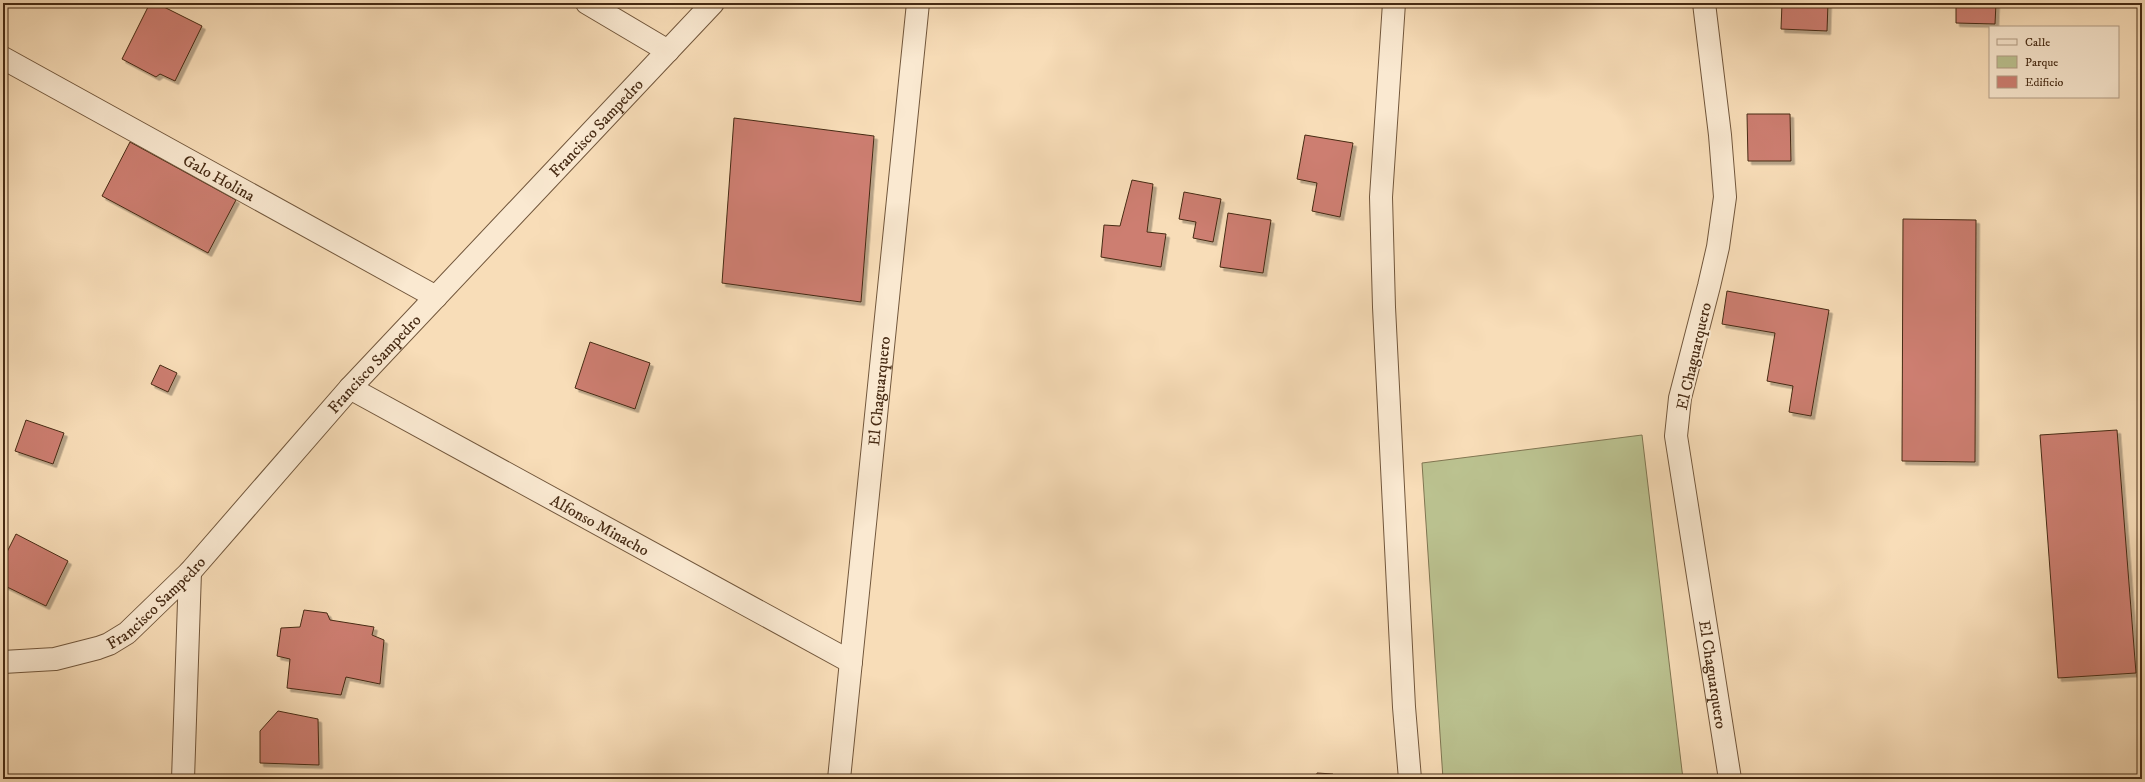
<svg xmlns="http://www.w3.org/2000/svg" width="2145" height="782" font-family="'IM FELL DW Pica',serif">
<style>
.green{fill:#bbc290;stroke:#807652}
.building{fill:#cd7e71;stroke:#462a13;filter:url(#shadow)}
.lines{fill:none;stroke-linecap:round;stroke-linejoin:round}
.minor-casing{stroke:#72573c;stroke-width:24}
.minor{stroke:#fae9d1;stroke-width:22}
.labels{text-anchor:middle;stroke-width:4;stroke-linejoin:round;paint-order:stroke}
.street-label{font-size:16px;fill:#462a13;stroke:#fae9d1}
</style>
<defs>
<filter id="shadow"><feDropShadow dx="3.5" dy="3.5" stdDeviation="0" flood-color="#0004"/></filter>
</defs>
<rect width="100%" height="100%" fill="#f8ddb8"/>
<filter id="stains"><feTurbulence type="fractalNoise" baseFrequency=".005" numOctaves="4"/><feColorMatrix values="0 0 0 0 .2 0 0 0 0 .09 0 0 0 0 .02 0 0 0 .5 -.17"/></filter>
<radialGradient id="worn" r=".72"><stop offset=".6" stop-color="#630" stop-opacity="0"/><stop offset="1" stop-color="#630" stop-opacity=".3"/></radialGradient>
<!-- green -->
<path class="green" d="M1642,435l41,344h-240l-21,-316z"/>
<!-- building -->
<path class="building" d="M150,3h6l46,23 -27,55 -15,-7 -4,3 -34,-18z
M1782,3h46l-1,28 -46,-2z
M1956,3h40l-1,21 -39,-1z
M1747,114h43l1,47h-43z
M734,118l140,18 -13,166 -139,-19z
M1305,135l48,8 -13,74 -28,-6 5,-28 -20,-4z
M130,142l106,58 -28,53 -106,-57z
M1132,180l21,4 -6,48 19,2 -5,33 -60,-10 3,-32 16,1z
M1184,192l37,7 -8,43 -20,-4 3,-16 -17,-3z
M1228,213l43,7 -8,53 -43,-6z
M1903,219l73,1 -1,242 -73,-1z
M1727,291l102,19 -18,106 -22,-4 4,-26 -26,-5 8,-48 -53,-9z
M590,342l60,21 -15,46 -60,-21z
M160,365l17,8 -9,19 -17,-8z
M26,420l38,13 -11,31 -38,-13z
M2117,430l19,243 -78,5 -18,-243z
M16,534l52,27 -22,45 -43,-21v-25z
M304,610l23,3 3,7 44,7 -2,8 12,5 -4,44 -34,-7 -5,18 -54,-7 3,-29 -13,-3 4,-28 19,-1z
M278,711l40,8 1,46 -59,-2v-32z
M1317,773l16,1v5h-17z"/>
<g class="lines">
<!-- minor casing -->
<g class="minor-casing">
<g id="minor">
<path d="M587,3l81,48"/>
<path d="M1394,3l-13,194 3,110 20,400 6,72"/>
<path id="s1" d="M1704,3l16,132 5,62 -7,50 -9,39 -29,112 -4,38 54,343"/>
<path id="s2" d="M3,58l433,239"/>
<path id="s3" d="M350,388l501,274"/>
<path id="s4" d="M3,662l52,-3 43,-11 11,-4 18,-11 63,-61 160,-184 363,-385"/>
<path d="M183,779l7,-207"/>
<path id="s5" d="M839,779l79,-776"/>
</g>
</g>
<!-- minor -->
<use href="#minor" class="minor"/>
</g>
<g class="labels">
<!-- street labels -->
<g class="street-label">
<text dy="6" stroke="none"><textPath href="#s4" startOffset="819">Francisco Sampedro</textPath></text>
<text dy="6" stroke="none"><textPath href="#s2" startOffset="247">Galo Holina</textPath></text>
<text transform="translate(1693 356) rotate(-77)" y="6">El Chaguarquero</text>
<text dy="6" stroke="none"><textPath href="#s4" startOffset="495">Francisco Sampedro</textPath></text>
<text dy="6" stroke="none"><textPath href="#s5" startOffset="390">El Chaguarquero</textPath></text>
<text dy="6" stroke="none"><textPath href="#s3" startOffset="285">Alfonso Minacho</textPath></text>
<text dy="6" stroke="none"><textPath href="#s4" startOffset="171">Francisco Sampedro</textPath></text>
<text dy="6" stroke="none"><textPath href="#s1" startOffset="681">El Chaguarquero</textPath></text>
</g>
</g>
<!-- margin -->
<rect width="2145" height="782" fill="none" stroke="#f8ddb8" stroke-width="16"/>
<rect x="4" y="4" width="2137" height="774" fill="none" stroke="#462a13" stroke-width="2"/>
<rect x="8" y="8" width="2129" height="766" fill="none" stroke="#462a13"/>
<!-- legend -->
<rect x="1989" y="26" width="130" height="72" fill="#fae9d1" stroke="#b29d85"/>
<rect x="1997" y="39" width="20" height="6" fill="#fae9d1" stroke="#b29d85"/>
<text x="2025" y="46" font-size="12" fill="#462a13">Calle</text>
<rect x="1997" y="56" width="20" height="12" fill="#bbc290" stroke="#b29d85"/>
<text x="2025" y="66" font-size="12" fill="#462a13">Parque</text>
<rect x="1997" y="76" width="20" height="12" fill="#cd7e71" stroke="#b29d85"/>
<text x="2025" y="86" font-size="12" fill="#462a13">Edificio</text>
<rect width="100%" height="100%" filter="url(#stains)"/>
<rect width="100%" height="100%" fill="url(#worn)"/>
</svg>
